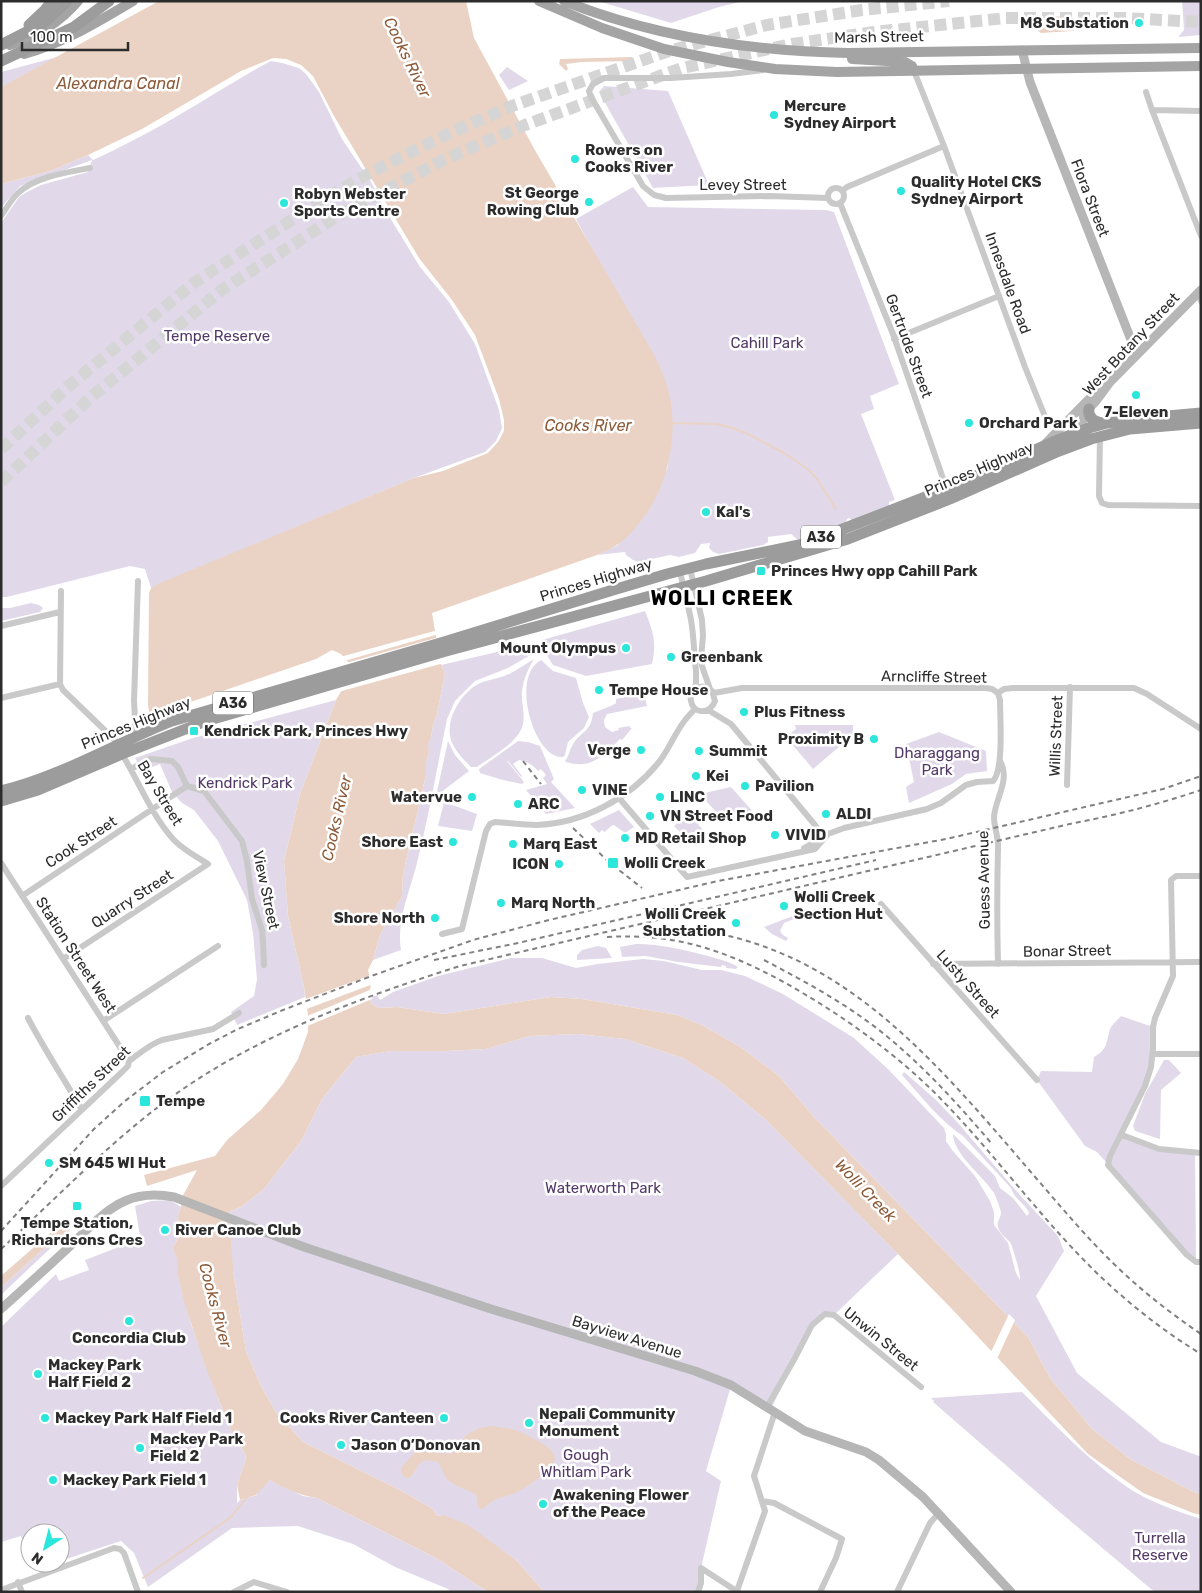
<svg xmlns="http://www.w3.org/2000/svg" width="1202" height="1593" font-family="Rubik,sans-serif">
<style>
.green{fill:#e1d9ea}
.water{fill:#ead3c4}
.pier{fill:#fff}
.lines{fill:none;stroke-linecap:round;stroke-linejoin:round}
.stream{stroke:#ead3c4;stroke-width:2}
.motorway-tunnel{stroke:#d5d5d5;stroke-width:12;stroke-dasharray:12 6;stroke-linecap:butt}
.minor{stroke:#c9c9c9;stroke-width:6}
.secondary{stroke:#b6b6b6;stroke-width:9}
.primary{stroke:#a4a4a4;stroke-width:10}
.trunk{stroke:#9c9c9c;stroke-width:11}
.rail{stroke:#818181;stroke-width:2;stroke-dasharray:5 4;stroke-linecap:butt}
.poi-dot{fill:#2be6da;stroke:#fff;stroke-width:2}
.labels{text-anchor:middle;stroke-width:5;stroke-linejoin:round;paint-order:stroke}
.shield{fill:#fff;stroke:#6b6b6b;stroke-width:1}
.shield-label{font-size:14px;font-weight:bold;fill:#2c2c2c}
.poi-label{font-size:15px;font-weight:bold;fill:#2c2c2c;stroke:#fff;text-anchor:start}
.street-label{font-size:15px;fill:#2c2c2c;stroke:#fff}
.park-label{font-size:15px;fill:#523967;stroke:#fff}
.water-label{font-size:16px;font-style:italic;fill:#8d5b3a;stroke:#fff}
.district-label{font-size:20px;font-weight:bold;letter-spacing:1px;fill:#000;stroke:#fff}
</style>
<rect width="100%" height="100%" fill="#fff"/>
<!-- green -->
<path class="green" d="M598,1h146l-25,6 -48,16z
M1182,1h19v34l-23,2 6,-7z
M61,56l-53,28 -7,3v-15z
M271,61l11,2 17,5 7,6 13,18 23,47 29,43 15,29 34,56 29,35 26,42 24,66 3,18 -6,13 -11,11 -71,26 -263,110 -6,-19 -15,-3 -123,31h-6v-374l18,-26 8,-5 14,-7 47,-13 4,-12 -72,26 -15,17 -4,6v-25l49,-13 38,-16 5,5c42,-19 82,-42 121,-66 19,-11 37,-23 57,-33z
M507,67l21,14 -19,9 -10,-15z
M604,86l64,5 41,94 -56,3 -54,-96z
M633,187l15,20 178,3 8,2 65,172 -29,12 4,13 -13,5 34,86 -6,2v4l-36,15 -4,-3 -2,1 -2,5 -47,16 -7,-6 -23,3v5l-5,3 -44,9 -6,-2 -4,-4 1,-5 -9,1 -6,9 -16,4 -9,-2 -32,7 -5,-2 -7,-5 -1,-3 -28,3 21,-10 49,-76c5,-25 6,-49 2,-75l-93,-175z
M31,603l8,2 4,3 -3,4 -39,9v-13h9z
M645,611c8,20 12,31 7,53l-66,12 -33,-11 -7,-11 -4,-14z
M531,644l3,9 -26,15 -33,13 -20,20 -8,18c-10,48 -18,97 -30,144 -7,28 -21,58 -16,87l-28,10 7,-25 22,-39 1,-22 23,-99v-12l3,-11 -2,-8 4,-7 2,-12 4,-11 8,-41 -4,-8z
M534,659c-6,10 -11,21 -12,33 -1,16 7,29 -5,44 -8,11 -29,23 -40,31h-6c-8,-8 -19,-19 -21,-31 -3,-20 12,-43 28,-52 8,-4 18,-5 26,-8 11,-4 20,-11 30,-17z
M541,660l12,11 23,7 7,25 6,14 -5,11 -16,14 -3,13 -2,2c-28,3 -54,-80 -22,-97z
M644,693l3,13 -40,8 -3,6 1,7 7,5 7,-2 -1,-2 12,-2v2h2l-10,12 -2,-1c-16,16 -28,31 -54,23l-1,-1c4,-5 4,-10 7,-15 8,-15 19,-13 21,-33l20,-8 3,-2v-4z
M336,700l-36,94 -16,67 4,55 16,71 1,10 -68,28 -6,-13 23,-16 3,-17 -4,-46 -6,-33 -29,-59 -24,-31 -12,-7 -10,-11 -12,-28 -18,7 -7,-13 58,-20z
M795,725h58v10l-40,34 -27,-32 10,-8z
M939,732l47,19 1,20 -21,3 -14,10 -43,19 -3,-16 8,-5 -8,-38z
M448,741l7,14 14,16 -33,25z
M518,741l10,1 12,4 14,33 -3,3 24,26 -29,6 -20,-24 21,-6 -4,-6 3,-3 -5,-6 -3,2c-6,-7 -11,-9 -19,-11l-6,4 9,12 -1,1 -13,-16h-1l17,21 -2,2 -23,-5 -19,-6 -1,-4z
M731,787l24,27 -31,7 -24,-27z
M444,802l33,12 -5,17 -34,-5z
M619,810l15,17 -9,6 -11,-8 -3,1 -6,6 -3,-2 -3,3 -9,-9z
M687,815l1,1 2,-1 13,15 -20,5 -9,-9z
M822,908l2,5 -30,6 -10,4 -4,8 3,4 5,3 -2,3 -14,-7 -8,-7 29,-11z
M636,944c25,0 48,6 72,12 10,3 21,5 30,11l-2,2 -10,-1v-2l-4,-1 -1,2 -43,-5 -32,-6 -24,1 -2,-10z
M598,946l8,2 6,10 -35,2v-5l5,-5z
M511,958h31l34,10 21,-4 46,-5 21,2 38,9h19l24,6 38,18 71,44 35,32 55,58 2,6v7l6,9 23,26 15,25 4,11v13l14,18 8,30 4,7c1,-5 -7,-33 -10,-38 -4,-4 -11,-9 -12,-15 -2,-5 3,-9 3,-15 -2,-6 -4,-13 -7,-19 -10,-16 -41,-39 -41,-59l42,42 5,12 13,10 14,18 2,-3c-4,-10 -15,-14 -18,-25l-48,-52c-24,-16 -42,-40 -61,-61l2,-3 31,27 23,24 60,70 40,43 6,15 -28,45 41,77 84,69 38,14 2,-1v39l-7,-2 -64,-33 -38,-30 -42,-51 -22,-41 -214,-220 -35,-41 -37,-28 -40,-23 -25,-10 -95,-16 -31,-2 -107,17 -47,-7 -18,1 -7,-4 -3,-6 8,-3 3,5 13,-8 45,-16z
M1121,1016l32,11 -2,40 -29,68 37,14 36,4 1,109 -99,-110 -12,-6 -48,-66 4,-9 51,1 2,-15c14,-8 12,-14 16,-28 2,-5 8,-9 11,-13z
M578,1034l47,5 58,19 36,23 47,39 132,134 -64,61 -9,-1 -13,11 -41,84 -40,-23 -25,85 15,10 -20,87 -3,24h-154l-28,-32 -19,-13 -56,-31 -5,-1 -3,-6 -35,-20 -95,-47 -28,-31 -15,-27 -14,-33 -12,-74 -5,-45 1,-21 11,-4 23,-18 37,-48 21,-42 34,-42 35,-6h54l41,-2 44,-13z
M1164,1060h5l12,13 -20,17 -1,49 -25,-8 -2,-5 12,-32z
M170,1200l11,7 -3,8 1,21 -5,10 5,21 -1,9 13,48 30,82 9,22 15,26 1,5 -9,26v18l3,-3 17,-5 1,-6 12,-9 33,16 14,2 119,60 52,34h-38l-2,-3 -53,-22 -42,-23 -55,-18 -66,2 -84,59 -14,-34 -13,-12 -61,20v-28h-30v28l-9,-25 -20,6v-215l55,-53 3,7 30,-11 -4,-10 39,-15 16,-9 -5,-30 16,-5z
M70,1230l-1,2 -12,10 -56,53v-8l56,-50z
M1022,1392c34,34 68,70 108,97 22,14 47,22 71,30v73h-45l-5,-3 -96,-81 -122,-106 1,-1 -3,-3z"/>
<!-- water -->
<path class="water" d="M159,1h307l8,37 62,114 116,199c7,13 13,27 17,42 10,40 -1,92 -25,124 -8,10 -16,21 -27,28 -6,4 -13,7 -20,10l-165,58 5,30 6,13 -2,9 4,8 -8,41 -4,11 -2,12 -3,7 1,8 -3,11v12l-23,99 -1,22 -22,39 -7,25 -5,10 3,13 -2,15 3,6 7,4 18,-1 47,7 107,-17 31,2 95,16 25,10 40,23 37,28 35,41 214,220 22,41 42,51 38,30 64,33 7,2v21l-8,-2 -50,-20 -55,-39 -138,-147 -184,-187 -47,-39 -36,-23 -58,-19 -47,-5 -48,2 -44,13 -41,2h-54l-35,6 -34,42 -21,42 -37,48 -23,18 -11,4 -1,7 5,59 12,74 14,33 15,27 28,31 95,47 35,20 3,6 5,1 2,-1 25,10 48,35 28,32h-56l-52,-34 -119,-60c-18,-3 -32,-9 -47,-18l-14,15 -16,5 -3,-15 9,-26 -1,-5 -15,-26 -24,-60 -21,-63 -7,-29 -1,-17 -3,-7v-6l5,-10 -1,-21 3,-8v-8l16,-29 -50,16 -3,-11 71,-19 12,-16 34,-30 22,-26 15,-25 10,-27v-17l-4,-28 -16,-71 -4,-55 16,-67 36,-94 14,-24 -1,-13 -8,-9 -9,-4 -16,9 -163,56 -4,-3 -1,-8 1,-111 2,-5 9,-5 254,-105 29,-7 45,-18 10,-11 6,-11v-11l-5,-21 -24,-64 -23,-35 -33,-42 -85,-142 -21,-40 -12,-11 -15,-6 -13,-1 -32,13 -99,58 -54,26 -38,16 -49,13v-97z
M1071,16l4,3v9l-2,3 -32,2 -3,-2 -1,-11 2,-3z
M632,57v4l-50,1 -16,2 2,5 -2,2 -7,-7 1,-5z
M64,1221l6,9 -13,7 -56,50v-11z
M492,1426c6,1 13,2 19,3 10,2 44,18 44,29 0,10 -27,29 -36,33 -8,4 -17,6 -25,9 -5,2 -7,7 -12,9l-4,-2 -2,-13c-8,-4 -25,-9 -30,-16 -3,-5 -4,-11 -8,-16l-12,-2 -7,4 -8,13 -5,1 -5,-5v-5l14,-16h9l9,-2 8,3 9,1 16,-19 14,-7z"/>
<!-- pier -->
<path class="pier" d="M438,630l1,4 -95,27 -4,-4z
M439,637l6,18 -1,8 -106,29 10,-16 -2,-13z
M371,975l2,9 -69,26 -1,-10z
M372,989v10l-67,28v-10z
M1009,1314l6,6 -19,41 -6,-7z"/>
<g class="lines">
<!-- stream -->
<path class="stream" d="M670,423l46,1 13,3 17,6 38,20 25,17 8,9 19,30
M143,1578l88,-61 16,-20"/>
<!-- motorway-tunnel -->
<path class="motorway-tunnel" d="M1,449l70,-65 124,-102 134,-86 37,-21 75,-38 71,-31 157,-55 98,-26 95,-15 87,-9
M1,482l90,-85 132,-108 121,-77 101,-53 80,-34 157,-57 110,-24 82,-12 132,-14h119l76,4"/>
<!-- minor -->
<path class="minor" d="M763,70l-32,4 -60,4h-67l-11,6 -4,7 2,6 52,89 11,9 12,3 103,-2 59,2
M914,71l30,75 81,221 21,52
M1146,92l6,18 49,126
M1152,110l49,1
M828 196a8 8 0 1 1 16 0a8 8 0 1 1-16 0Z
M842,191l5,-4 97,-41
M840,203l53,131 54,156
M1,216c5,-7 10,-16 16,-22 17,-17 51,-22 73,-26
M1197,294l4,7
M894,339l105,-43
M1100,436l-1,60 3,7 6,2 93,1
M690,568l12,52 1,16 -2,22 1,8 8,23
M680,571c3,16 8,33 11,49 3,17 3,34 5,51 0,4 0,8 0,12 -1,6 -7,11 -5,18 3,15 20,12 24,0l-3,-10c-6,-6 -12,-6 -19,0
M61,591l-1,93 3,6 56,54
M1,626l59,-14
M714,693l28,-5h244l6,1 6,4
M998,693l6,-4 9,-1h121l13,6 54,35
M1,698l59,-14
M708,710l23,14 84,101 4,6
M136,737l-2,-36 4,-120
M131,769l19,-10 22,2 6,6 9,19 17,5 38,50 5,20 5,38 10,31 1,12 1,23
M993,781c11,-11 7,-64 7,-81l-2,-7
M1067,785l3,-98
M619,798l68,79 128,-28 13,-15
M819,831l9,3 16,-6 83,-19 14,-6 25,-18 11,-3 16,-1
M804,848l9,-5 6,-12
M1,863l128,198
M1201,876h-25l-5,4 2,96 -18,42 -2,9v22l-2,18 -6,19 -35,70 -2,9 79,90 9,7h5
M22,896l165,-110
M881,904l156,176
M442,934l20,-5 24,-98 4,-7 5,-2c15,1 28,3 42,3 47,-2 93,-27 122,-63 8,-10 13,-22 20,-33 4,-7 10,-14 16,-20
M63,959l145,-95c-11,-7 -26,-15 -35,-25 -22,-25 -34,-57 -51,-85
M933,964l268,-2
M998,964c-1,-39 -1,-77 0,-116 1,-10 -4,-20 -4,-31 1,-18 17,-38 6,-56
M28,1018c16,31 36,61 54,92
M103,1021l115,-75
M1153,1054h48
M1122,1135l37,14 42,4
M1,1186l121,-114 6,-6 1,-5c10,-7 21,-17 33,-21l51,-11 26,-16
M767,1407l28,-49 17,-33 13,-11 9,1 87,72
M762,1501l12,2 68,36 -6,19 -16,34
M701,1568l37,24
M18,1582l4,10
M1,1590l113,-42 6,1 4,4 14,39
M737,1591l28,-80 -11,-35 21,-64
M234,1592l20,-10 33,10
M698,1592l3,-9v-15
M897,1592l33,-69 8,-9"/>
<!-- secondary -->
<path class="secondary" d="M1022,50l8,32 107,273
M1081,436l3,-22 12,-13 14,-19 91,-92
M1046,443l45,-46 12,-9
M1,1309c23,-21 46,-41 68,-62 17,-16 35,-37 56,-46 16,-7 33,-7 49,-4l130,50 187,62 204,62 36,14 74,46 61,21 13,8 44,37 88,95"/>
<!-- primary -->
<path class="primary" d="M539,1l63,27 62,21 64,13 47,7 62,3 364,-6
M564,1c90,36 187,50 284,52l353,-5
M10,45c26,-8 50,-23 68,-44
M24,54c39,-11 74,-32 109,-53
M852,59l53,3 7,4 2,5"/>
<!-- trunk -->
<path class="trunk" d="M29,25l16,-15 7,-9
M1,45l43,-22 23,-22
M1,61l73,-34 35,-26
M1089,409c-2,10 8,14 17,14
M1,791c59,-14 115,-48 171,-70l272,-79 169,-52 54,-16 39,-10 98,-20 142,-55 107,-47 36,-14 18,-5 27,-4 67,-6
M1,801l37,-11 84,-36 84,-33 240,-70 260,-70 142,-42 102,-40 109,-48 32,-12 39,-10 71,-6"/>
<!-- rail -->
<path class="rail" d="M523,761l18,23
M573,828l37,35 32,25
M648,927c179,-1 281,127 388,251 26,30 51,60 79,87 27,26 55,48 86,69
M607,937c66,-4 115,12 173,43 56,31 109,68 155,113 59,59 107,128 167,185 31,29 63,54 99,76
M434,960l84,-17 358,-83
M764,960c40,21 79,42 115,70 42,33 78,73 113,114
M1,1231l93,-102 31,-28 38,-29 46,-28 29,-15 45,-19 91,-35 99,-35 76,-20 169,-39 228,-42 217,-50 38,-13
M1,1249c59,-54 116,-115 182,-160 83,-57 182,-93 277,-123l614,-143c43,-8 85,-19 127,-33"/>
</g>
<!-- markers -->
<g class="poi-dot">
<circle cx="1139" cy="23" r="5"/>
<circle cx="774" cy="115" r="5"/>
<circle cx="575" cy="159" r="5"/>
<circle cx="901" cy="191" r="5"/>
<circle cx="589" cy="202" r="5"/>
<circle cx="284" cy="203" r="5"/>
<circle cx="1136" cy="395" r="5"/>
<circle cx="969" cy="423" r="5"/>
<circle cx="706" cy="512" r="5"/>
<rect x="756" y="566" width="10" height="10" rx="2.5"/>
<circle cx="626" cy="648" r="5"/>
<circle cx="671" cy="657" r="5"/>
<circle cx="599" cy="690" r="5"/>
<circle cx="744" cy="712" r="5"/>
<rect x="189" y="726" width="10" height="10" rx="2.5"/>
<circle cx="874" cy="739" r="5"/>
<circle cx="641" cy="750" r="5"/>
<circle cx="699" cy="751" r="5"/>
<circle cx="696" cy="776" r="5"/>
<circle cx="745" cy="786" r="5"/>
<circle cx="582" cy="790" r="5"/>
<circle cx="472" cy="797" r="5"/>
<circle cx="660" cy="797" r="5"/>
<circle cx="518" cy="804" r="5"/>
<circle cx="826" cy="814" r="5"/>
<circle cx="650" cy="816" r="5"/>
<circle cx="775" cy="835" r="5"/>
<circle cx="625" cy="838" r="5"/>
<circle cx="453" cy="842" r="5"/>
<circle cx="513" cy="844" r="5"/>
<rect x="607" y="857" width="12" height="12" rx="2.5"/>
<circle cx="559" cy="864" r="5"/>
<circle cx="501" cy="903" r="5"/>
<circle cx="784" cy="906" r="5"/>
<circle cx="435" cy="918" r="5"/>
<circle cx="736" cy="923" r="5"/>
<rect x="139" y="1095" width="12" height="12" rx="2.5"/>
<circle cx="49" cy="1163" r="5"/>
<rect x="72" y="1201" width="10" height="10" rx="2.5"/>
<circle cx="165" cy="1230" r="5"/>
<circle cx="129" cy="1321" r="5"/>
<circle cx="38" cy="1374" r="5"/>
<circle cx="45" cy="1418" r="5"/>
<circle cx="444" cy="1418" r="5"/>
<circle cx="529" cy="1423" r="5"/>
<circle cx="341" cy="1445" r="5"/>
<circle cx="140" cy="1448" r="5"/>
<circle cx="53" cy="1480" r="5"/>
<circle cx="543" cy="1504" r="5"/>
</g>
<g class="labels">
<!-- shield labels -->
<g class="shield">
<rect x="801" y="525.5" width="40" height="23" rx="4"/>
<rect x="213" y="691.5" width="40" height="23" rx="4"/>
</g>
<g class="shield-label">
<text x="821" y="542">A36</text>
<text x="233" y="708">A36</text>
</g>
<!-- poi labels -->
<g class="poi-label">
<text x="1129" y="28" text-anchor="end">M8 Substation</text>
<text x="784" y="111">Mercure<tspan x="784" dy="17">Sydney Airport</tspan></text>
<text x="585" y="155">Rowers on<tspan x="585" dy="17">Cooks River</tspan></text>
<text x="911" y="187">Quality Hotel CKS<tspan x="911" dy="17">Sydney Airport</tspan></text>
<text x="579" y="198" text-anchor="end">St George<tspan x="579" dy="17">Rowing Club</tspan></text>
<text x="294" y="199">Robyn Webster<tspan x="294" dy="17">Sports Centre</tspan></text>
<text x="1136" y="417" text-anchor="middle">7-Eleven</text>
<text x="979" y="428">Orchard Park</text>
<text x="716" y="517">Kal's</text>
<text x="771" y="576">Princes Hwy opp Cahill Park</text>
<text x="616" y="653" text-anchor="end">Mount Olympus</text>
<text x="681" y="662">Greenbank</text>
<text x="609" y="695">Tempe House</text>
<text x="754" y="717">Plus Fitness</text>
<text x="204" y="736">Kendrick Park, Princes Hwy</text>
<text x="864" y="744" text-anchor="end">Proximity B</text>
<text x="631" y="755" text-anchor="end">Verge</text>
<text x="709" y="756">Summit</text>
<text x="706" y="781">Kei</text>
<text x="755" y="791">Pavilion</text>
<text x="592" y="795">VINE</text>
<text x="462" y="802" text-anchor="end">Watervue</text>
<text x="670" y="802">LINC</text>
<text x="528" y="809">ARC</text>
<text x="836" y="819">ALDI</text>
<text x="660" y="821">VN Street Food</text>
<text x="785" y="840">VIVID</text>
<text x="635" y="843">MD Retail Shop</text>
<text x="443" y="847" text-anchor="end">Shore East</text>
<text x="523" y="849">Marq East</text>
<text x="624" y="868">Wolli Creek</text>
<text x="549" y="869" text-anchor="end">ICON</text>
<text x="794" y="902">Wolli Creek<tspan x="794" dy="17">Section Hut</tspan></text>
<text x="511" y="908">Marq North</text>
<text x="726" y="919" text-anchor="end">Wolli Creek<tspan x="726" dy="17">Substation</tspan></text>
<text x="425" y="923" text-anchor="end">Shore North</text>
<text x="156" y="1106">Tempe</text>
<text x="59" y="1168">SM 645 WI Hut</text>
<text x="77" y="1228" text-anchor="middle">Tempe Station,<tspan x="77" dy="17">Richardsons Cres</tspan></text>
<text x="175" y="1235">River Canoe Club</text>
<text x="129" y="1343" text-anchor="middle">Concordia Club</text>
<text x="48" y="1370">Mackey Park<tspan x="48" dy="17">Half Field 2</tspan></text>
<text x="539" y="1419">Nepali Community<tspan x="539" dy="17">Monument</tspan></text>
<text x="55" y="1423">Mackey Park Half Field 1</text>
<text x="434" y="1423" text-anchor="end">Cooks River Canteen</text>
<text x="150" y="1444">Mackey Park<tspan x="150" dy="17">Field 2</tspan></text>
<text x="351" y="1450">Jason O’Donovan</text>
<text x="63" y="1485">Mackey Park Field 1</text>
<text x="553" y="1500">Awakening Flower<tspan x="553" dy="17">of the Peace</tspan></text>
</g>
<!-- street labels -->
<g class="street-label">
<text transform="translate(879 37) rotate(-1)" y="5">Marsh Street</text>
<text x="743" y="190">Levey Street</text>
<text transform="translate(1090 198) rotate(69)" y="5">Flora Street</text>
<text transform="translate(1008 283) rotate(70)" y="5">Innesdale Road</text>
<text transform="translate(1131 344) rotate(-47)" y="5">West Botany Street</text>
<text transform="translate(909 346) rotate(70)" y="5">Gertrude Street</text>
<text transform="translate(979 469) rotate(-23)" y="5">Princes Highway</text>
<text transform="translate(596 580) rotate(-17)" y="5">Princes Highway</text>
<text transform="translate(934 677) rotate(1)" y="5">Arncliffe Street</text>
<text transform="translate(136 723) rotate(-22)" y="5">Princes Highway</text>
<text transform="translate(1056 736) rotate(-88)" y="5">Willis Street</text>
<text transform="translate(160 793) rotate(59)" y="5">Bay Street</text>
<text transform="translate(81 842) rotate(-33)" y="5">Cook Street</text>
<text transform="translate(984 880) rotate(-91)" y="5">Guess Avenue</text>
<text transform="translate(266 890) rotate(78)" y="5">View Street</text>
<text transform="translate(132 899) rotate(-33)" y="5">Quarry Street</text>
<text transform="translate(1067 951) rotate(-1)" y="5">Bonar Street</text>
<text transform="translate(76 955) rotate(57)" y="5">Station Street West</text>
<text transform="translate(968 984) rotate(48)" y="5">Lusty Street</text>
<text transform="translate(91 1084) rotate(-44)" y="5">Griffiths Street</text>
<text transform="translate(627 1337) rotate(17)" y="5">Bayview Avenue</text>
<text transform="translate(881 1339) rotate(39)" y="5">Unwin Street</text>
</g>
<!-- park labels -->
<g class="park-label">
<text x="217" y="341">Tempe Reserve</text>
<text x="767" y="348">Cahill Park</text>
<text x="937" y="758">Dharaggang<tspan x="937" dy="17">Park</tspan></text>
<text x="245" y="788">Kendrick Park</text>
<text x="603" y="1193">Waterworth Park</text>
<text x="586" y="1460">Gough<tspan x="586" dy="17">Whitlam Park</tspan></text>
<text x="1160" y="1543">Turrella<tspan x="1160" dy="17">Reserve</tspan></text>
</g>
<!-- water labels -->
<g class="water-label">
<text transform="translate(408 57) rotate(64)" y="6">Cooks River</text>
<text x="118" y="89">Alexandra Canal</text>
<text x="588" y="431">Cooks River</text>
<text transform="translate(336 818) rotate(-77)" y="6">Cooks River</text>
<text transform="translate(866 1190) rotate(46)" y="6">Wolli Creek</text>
<text transform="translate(216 1305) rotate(75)" y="6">Cooks River</text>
</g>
<!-- district labels -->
<g class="district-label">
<text x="722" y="605">WOLLI CREEK</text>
</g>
</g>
<!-- border -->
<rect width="1202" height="1593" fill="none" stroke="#2c2c2c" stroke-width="5"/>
<!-- north arrow -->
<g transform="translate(45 1548) rotate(216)"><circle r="24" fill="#ffffff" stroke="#ababab"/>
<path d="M0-4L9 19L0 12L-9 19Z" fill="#2be6da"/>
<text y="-8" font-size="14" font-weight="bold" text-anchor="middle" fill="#2c2c2c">N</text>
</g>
<!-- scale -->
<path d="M22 42v8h106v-8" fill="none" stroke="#2c2c2c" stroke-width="2.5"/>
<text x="30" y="42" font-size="15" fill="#2c2c2c" stroke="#ffffff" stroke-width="4" paint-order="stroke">100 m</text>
</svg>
